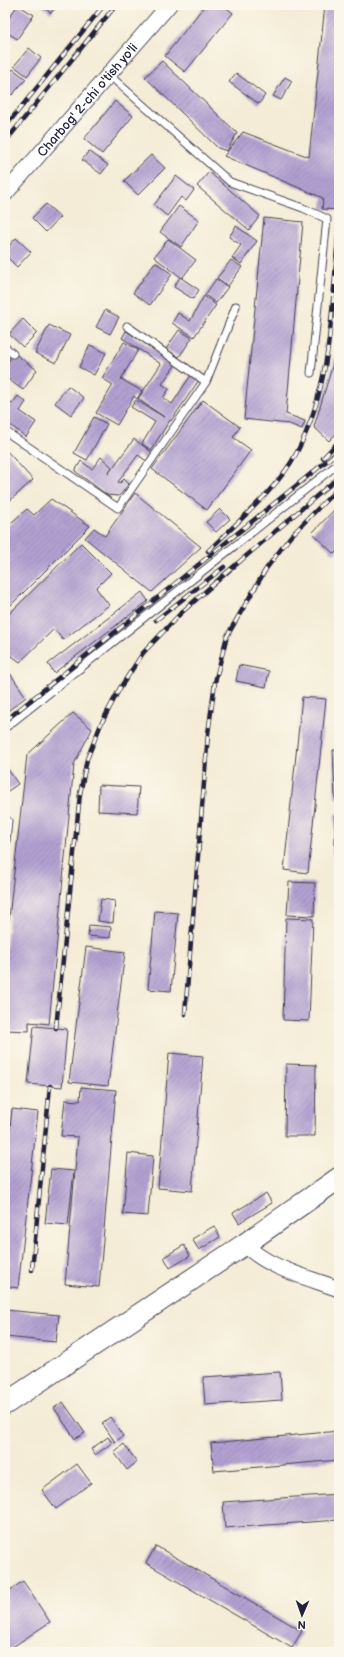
<svg xmlns="http://www.w3.org/2000/svg" width="344" height="1657" font-family="'Balsamiq Sans',sans-serif">
<style>
.building{fill:url(#building-hatch)}
.lines{fill:none;stroke-linecap:round;stroke-linejoin:round}
.lane-casing{stroke:#424052;stroke-width:9}
.street-casing{stroke:#424052;stroke-width:17}
.secondary-casing{stroke:#424052;stroke-width:23}
.lane{stroke:#fff;stroke-width:7}
.street{stroke:#fff;stroke-width:15}
.secondary{stroke:#fff;stroke-width:21}
.rail-casing{stroke:#22223b;stroke-width:4.5}
.rail{stroke:#fbf7ec;stroke-width:3;stroke-dasharray:9;stroke-linecap:butt}
.labels{text-anchor:middle;stroke-width:3;stroke-linejoin:round;paint-order:stroke}
.street-label{font-size:13px;fill:#22223b;stroke:#fbf7ec}
</style>
<defs>
<pattern id="building-hatch" width="6" height="6" patternUnits="userSpaceOnUse"><rect width="6" height="6" fill="#b3a0d2"/><path d="M-1 1l2-2M0 6l6-6M5 7l2-2" fill="none" stroke="#9182ac"/></pattern>
</defs>
<rect width="100%" height="100%" fill="#fbf7ec"/>
<filter id="ink" filterUnits="userSpaceOnUse"><feTurbulence type="fractalNoise" baseFrequency=".025" numOctaves="2"/><feDisplacementMap in="SourceGraphic" scale="8" xChannelSelector="R" yChannelSelector="G"/><feConvolveMatrix kernelMatrix="1 2 1 2 8 2 1 2 1" color-interpolation-filters="sRGB"/></filter>
<filter id="wash" filterUnits="userSpaceOnUse"><feTurbulence type="fractalNoise" baseFrequency=".012" numOctaves="4" result="noise"/><feDisplacementMap in="SourceGraphic" scale="16" xChannelSelector="R" yChannelSelector="G"/><feGaussianBlur stdDeviation="0.9" result="paint"/><feColorMatrix in="noise" values="0 0 0 0 0 0 0 0 0 0 0 0 0 0 0 0 0 1.4 0 .05"/><feComposite in="paint" operator="in"/></filter>
<g filter="url(#wash)">
<rect width="100%" height="100%" fill="#f4ecd6"/>
<g id="blocks">
<!-- building -->
<path class="building" d="M18,5l16,10 -17,24 -12,-8v-8z
M41,5h16l-6,8z
M205,5h18l10,8 -48,59 -20,-16z
M325,5h14v205l-17,-1 1,-11 -99,-42 19,-24 66,25z
M29,48l12,10 -14,18 -13,-10z
M162,61l75,72 -10,18 -9,-3 -73,-71z
M13,69l13,10 -14,16 -7,-6v-10z
M236,73l29,22 -6,9 -30,-22z
M285,77l7,4 -11,19 -8,-4z
M115,101l18,15 -31,38 -18,-15z
M89,151l19,14 -7,9 -19,-14z
M151,155l14,13 -27,27 -14,-14z
M209,172l51,44 -11,14 -52,-44z
M176,176l18,14 -8,11 -5,-4 -14,19 -13,-11z
M46,204l14,13 -14,15 -14,-14z
M179,206l20,14 -18,27 -21,-15z
M264,218l39,4 -17,192 19,7 -3,8 -13,-5 -45,-5z
M236,226l21,15 -16,23 -9,-6 9,-13 -12,-8z
M16,238l15,14 -14,15 -12,-12v-5z
M168,239l28,21 -14,18 -28,-21z
M231,260l11,7 -14,19 -11,-8z
M155,262l17,12 -22,31 -17,-12z
M180,277l19,13 -6,9 -19,-12z
M216,279l12,8 -12,16 -11,-8z
M338,283h1v35h-5z
M204,296l12,9 -22,32 -22,-14 6,-10 12,8z
M105,310l14,7 -9,17 -14,-7z
M23,319l14,14 -14,14 -14,-13z
M49,325l21,10 -14,28 -21,-10z
M179,330l13,8 -13,19 -13,-8z
M126,331l50,33 -14,20 7,5 -6,9 9,6 19,-29 8,5 -28,41 -1,-1 -19,30 -9,-6 13,-22 -24,-15 5,-7 28,17 -26,-18 23,-35 -39,-26z
M124,342l14,8 -17,29 21,12 -5,8 -3,-3 -17,29 -21,-12 17,-28 -11,-7z
M90,345l16,8 -12,22 -15,-8z
M338,347l1,84 -10,10 -15,-14z
M14,353l23,17 -14,20 -18,-13v-11z
M68,386l16,12 -13,17 -16,-12z
M18,396l8,6 -6,9 16,11 -10,15 -21,-16v-22l7,5z
M203,400l37,27 -7,10 18,13 -44,60 -55,-41z
M94,417l13,7 -20,36 -13,-7z
M134,439l20,15 -6,8 -10,-7 -20,27 2,1 4,-4 5,5 -10,12 -12,-1 -32,-24 6,-10 11,8 9,-12 11,10 -4,7z
M5,449l28,31 -28,25z
M135,493l66,54 -49,45 -67,-54 9,-10 11,8z
M51,499l39,27 -85,85v-83l22,-19 7,6z
M339,505v44l-5,5 -22,-21z
M220,509l10,10 -14,13 -10,-10z
M81,543l30,30 -15,15 13,17 -46,35 -9,-11 -34,33 -8,-6 -7,6v-44z
M142,592l6,9 -94,72 -6,-9z
M239,665l30,6 -3,16 -30,-6z
M5,666l21,31 -21,16z
M302,697l24,2 -18,174 -24,-3z
M73,713l19,16 -18,35 -25,260 -20,-2v9l-24,-1v-76l22,-199z
M333,750h6v48h-4z
M5,765l13,19 -13,9z
M99,785l40,2 -2,26 -39,-2z
M335,814h4v55h-4z
M289,882l26,1 -1,33 -27,-1z
M101,899l14,2 -2,22 -15,-2z
M155,911l23,2 -7,78 -23,-2z
M286,918l27,1 -4,102 -26,-1z
M89,925l22,2 -1,11 -22,-2z
M86,947l39,5 -17,134 -39,-4z
M34,1026l33,3 -5,58 -34,-3z
M169,1053l34,3 -11,135 -34,-3z
M286,1064l30,1 -1,71h-30z
M81,1087l35,3 -17,197 -34,-3 13,-147 -17,-1 4,-36 15,1z
M12,1109l26,3 -20,176 -13,-2v-130l2,1z
M128,1153l25,3 -5,60 -25,-2z
M51,1169l23,2 -6,54 -23,-2z
M266,1193l6,10 -33,20 -6,-10z
M214,1226l6,11 -21,13 -7,-11z
M184,1245l6,11 -20,12 -6,-11z
M5,1310l54,5 -3,27 -51,-5z
M280,1372l2,28 -77,5 -2,-28z
M63,1402l22,31 -10,6 -21,-31z
M110,1417l13,19 -8,6 -13,-19z
M339,1431v29l-125,11 -3,-28z
M108,1437l4,6 -17,12 -4,-6z
M124,1444l13,18 -10,8 -13,-18z
M77,1464l14,19 -35,26 -14,-19z
M339,1494v26l-114,8 -2,-26z
M156,1546l146,85 -10,17 -146,-85z
M23,1581l27,41 -45,30v-68l4,7z"/>
</g>
</g>
<g filter="url(#ink)">
<use href="#blocks" fill-opacity="0" stroke="#424052" stroke-width="1"/>
<g class="lines">
<!-- lane casing -->
<g class="lane-casing">
<path id="lane" d="M109,75l121,107 73,26 24,11 -16,154
M127,326l79,56
M5,347l8,7
M5,431l113,77 88,-126 30,-76
M5,728l334,-265
M5,851l3,-30"/>
</g>
<!-- street casing -->
<g class="street-casing">
<g id="street">
<path id="s1" d="M5,194l164,-189"/>
<path d="M245,1244c21,24 65,34 94,45"/>
</g>
</g>
<!-- secondary casing -->
<g class="secondary-casing">
<path id="secondary" d="M5,1404l240,-160 94,-66"/>
</g>
<!-- lane -->
<use href="#lane" class="lane"/>
<!-- street -->
<use href="#street" class="street"/>
<!-- secondary -->
<use href="#secondary" class="secondary"/>
<!-- rail casing -->
<g class="rail-casing">
<path id="rail" d="M5,127l99,-122
M5,142l111,-137
M323,458l16,-17
M208,551c29,-29 70,-62 89,-99 36,-69 35,-152 42,-227
M156,620l68,-53
M5,721l334,-270
M185,1014l23,-280 7,-52 12,-46 39,-67 24,-32 49,-50
M56,1028l24,-234 7,-35 14,-35 19,-36 23,-35 38,-40 44,-39 114,-97
M32,1270l18,-184"/>
</g>
<!-- rail -->
<use href="#rail" class="rail"/>
</g>
</g>
<g class="labels">
<!-- street labels -->
<g class="street-label">
<text dy="5" stroke="none"><textPath href="#s1" startOffset="125">Charbog' 2-chi o'tish yo'li</textPath></text>
</g>
</g>
<!-- margin -->
<rect width="344" height="1657" fill="none" stroke="#fbf7ec" stroke-width="20"/>
<!-- north arrow -->
<g transform="translate(302 1615) rotate(182)" stroke="#fbf7ec" stroke-width="3" paint-order="stroke">
<path d="M0-3L7 15L0 10L-7 15Z" fill="#22223b"/>
<text y="-6" font-size="11" font-weight="bold" text-anchor="middle" fill="#22223b">N</text>
</g>
</svg>
